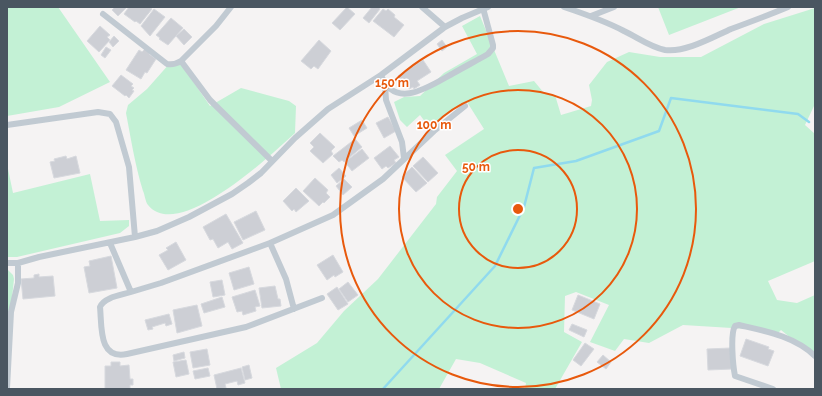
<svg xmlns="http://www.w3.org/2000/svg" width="822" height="396" font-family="Raleway,sans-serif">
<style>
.green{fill:#c3f1d5}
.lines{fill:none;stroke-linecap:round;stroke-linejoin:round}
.stream{stroke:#90daee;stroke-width:2.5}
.building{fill:#cdcfd5;stroke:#d7d9de}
.street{stroke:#c1cad2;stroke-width:6}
.ring{fill:none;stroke:#e8590c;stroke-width:2}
.centre{fill:#e8590c;stroke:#fff;stroke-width:2}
.ring-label{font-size:12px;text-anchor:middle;font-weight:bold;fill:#e8590c;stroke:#fff;stroke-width:3;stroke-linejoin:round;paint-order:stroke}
</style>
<rect width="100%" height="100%" fill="#f5f3f3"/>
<!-- green -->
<path class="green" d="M7,7h51l52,75 -51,25 -52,9z
M658,7h83l-72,28z
M815,8v90h-1v8l-9,19 10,9v127l-47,20 9,19 20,3 18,-8v57l-12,-4 -22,-18 -6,6 -27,-7 -65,-4 -34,18 -25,-4 -9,12 -25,-9 19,-37 -33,-13 -11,4 -1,36 18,10 -27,47h-30l1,-6 -46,-20 -24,-4 -17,30h-158l-5,-21 41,-25 27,-32 34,-32 58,-75 1,-7 20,-26 -12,-16 39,-26 -17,-27 -14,7 -24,18 -9,-12 -13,12 -7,-7 -6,-18 10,-5 16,-1 24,-23 33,-19 -15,-28 18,-10 29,70 25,-5 10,12 11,2 6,20 30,-9 1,-6 -3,-15 18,-23 22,-10 31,5h41l63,-33z
M170,63l11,1 29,42 31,-18 48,13 7,5 -1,27c-23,21 -117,110 -147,72 -3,-4 -3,-10 -5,-14 -8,-26 -12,-52 -17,-78l2,-8 19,-16z
M7,164l6,29 77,-19 10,47 29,-1v6l-9,7 -103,24h-10z
M7,269l6,6 1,4 -7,66z"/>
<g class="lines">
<!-- stream -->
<path class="stream" d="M383,389l112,-123 29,-59 10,-39 42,-7 83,-30 12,-33 127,16 11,8"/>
</g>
<!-- building -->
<path class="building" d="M115,7h12l-9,9 -6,-6z
M129,7h20l3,2 -12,15 -4,-3 -1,1 -11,-8z
M347,7l8,7 -15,16 -8,-7z
M372,7h6l2,2 -11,14 -6,-5z
M154,9l11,8 -15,19 -9,-10z
M383,9l3,2 2,-2 7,6 -1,2 10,8 -10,12 -21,-16z
M171,18l12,10 -15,17 -9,-6 1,-1 -4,-3z
M100,26l10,9 -3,2 3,3 -11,12 -12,-11z
M184,29l8,8 -8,8 -8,-9z
M114,36l5,5 -6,6 -4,-5z
M319,40l12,11 -13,18 -4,-3 -3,3 -10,-8z
M442,40l5,7 -5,4 -5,-7z
M106,47l5,3 -6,8 -4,-3z
M145,49l5,3 -1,2 7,5 -9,14 -2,-1 -4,7 -15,-9 13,-20 3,2z
M423,60l8,12 -14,9 3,4 -6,4 -1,-2 -4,2 -5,-8 -2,1 -4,-6z
M121,75l12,9 -2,2 3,2 -2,2 2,1 -5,7 -3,-3 -1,1 -13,-10z
M388,117l8,14 -12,7 -8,-15z
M362,120l5,8 -13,8 -5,-8z
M320,133l15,14 -4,4 2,3 -10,9 -13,-12 4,-4 -4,-4z
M355,139l7,8 -18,15 -2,-2 -3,2 -6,-6z
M390,146l9,11 -5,3 2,3 -8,5 -2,-2 -4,3 -8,-11z
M362,149l7,9 -17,13 -7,-9z
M66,156l1,3 9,-3 4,17 -26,5 -4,-16 5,-1 -1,-2z
M423,157l15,16 -10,9 -15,-16z
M412,167l15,16 -11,9 -14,-15z
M339,168l7,8 -9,7 -6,-8z
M315,178l13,12 -2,3 4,4 -6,6 -1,-1 -4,4 -16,-15z
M344,179l8,8 -9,8 -7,-9z
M296,188l13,13 -13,11 -2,-3 -2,2 -9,-10z
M256,211l9,19 -22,10 -9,-18z
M226,214l17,29 -11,6 -4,-7 -10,6 -5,-9 -3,1 -7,-13z
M176,242l10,18 -18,10 -9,-15 9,-5 -2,-2z
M333,255l10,17 -8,5 -1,-2 -7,5 -10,-15z
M111,256l6,32 -28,5 -5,-26 6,-1 -1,-5z
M249,267l5,17 -20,6 -5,-17z
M39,274v3l14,-1 2,20 -32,3 -2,-20 13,-1v-3z
M222,280l3,15 -12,2 -3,-15z
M348,282l10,13 -10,7 -9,-13z
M275,286l3,13h2l1,7 -19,2 -3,-20z
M337,287l11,17 -10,6 -11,-16z
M255,290l5,16 -5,1 1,4 -13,4 -1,-4 -5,1 -5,-15z
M578,295l22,9 -6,15 -22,-9z
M222,297l3,10 -21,6 -3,-9z
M197,305l5,21 -25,7 -4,-23z
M169,314l3,10 -6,2 -1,-3 -13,4 1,2 -5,1 -3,-10z
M572,324l15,6 -3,7 -15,-7z
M746,339l23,8 -1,2 6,2 -6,15 -28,-10z
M585,343l9,6 -13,17 -8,-6z
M731,348l1,21 -24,1 -1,-21z
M207,349l3,16 -17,3 -3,-16z
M184,352l1,6 -11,3 -1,-6z
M603,355l8,7 -5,7 -9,-7z
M186,360l3,14 -13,3 -3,-15z
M111,362h9v4l9,-1 1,14h3v6h-3v4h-25v-23h6z
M249,365l3,13 -7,2 -3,-13z
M208,368l2,8 -15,3 -2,-8z
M241,368l4,15 -7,2 -1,-4 -12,3 1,4 -9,1 -3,-14z"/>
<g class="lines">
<!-- street -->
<path class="street" d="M422,7l23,20
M564,7c21,7 41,14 60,24 13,6 26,16 41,19 20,3 48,-13 66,-21 19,-7 38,-14 57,-22
M103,14l64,50c5,1 9,0 14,-3l35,-35 15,-19
M591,16l23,-9
M181,61l29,39 62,61
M381,75c14,36 49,11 71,-1 12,-7 24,-13 36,-20l5,-6v-3l-10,-37
M385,85l1,15 16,42 2,16
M7,125l91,-13 12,2 6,8 13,45 6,70
M110,243l21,49c-9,3 -27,5 -31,15 2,19 -2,53 27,47l119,-27 76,-29
M270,243l16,36 8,30
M7,263h11l21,-6 96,-20 22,-6 32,-14 43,-23 16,-11 13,-10 34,-35 33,-29 53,-34 64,-48 17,-9 26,-11
M131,292l30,-9 109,-40 63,-28 50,-36 51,-48 31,-25
M7,388l4,-76 7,-29v-20
M773,389l-38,-13c-2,-10 -5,-42 0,-50l4,-1c26,6 55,11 76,31"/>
</g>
<!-- distance rings -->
<g class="ring">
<circle cx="518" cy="209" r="59"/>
<circle cx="518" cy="209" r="119"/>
<circle cx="518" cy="209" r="178"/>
</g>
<circle cx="518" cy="209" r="6" class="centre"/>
<g class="ring-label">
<text x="392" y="87">150 m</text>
<text x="434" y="129">100 m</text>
<text x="476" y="171">50 m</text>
</g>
<!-- border -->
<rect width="822" height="396" fill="none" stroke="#4a5661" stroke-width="16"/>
</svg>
